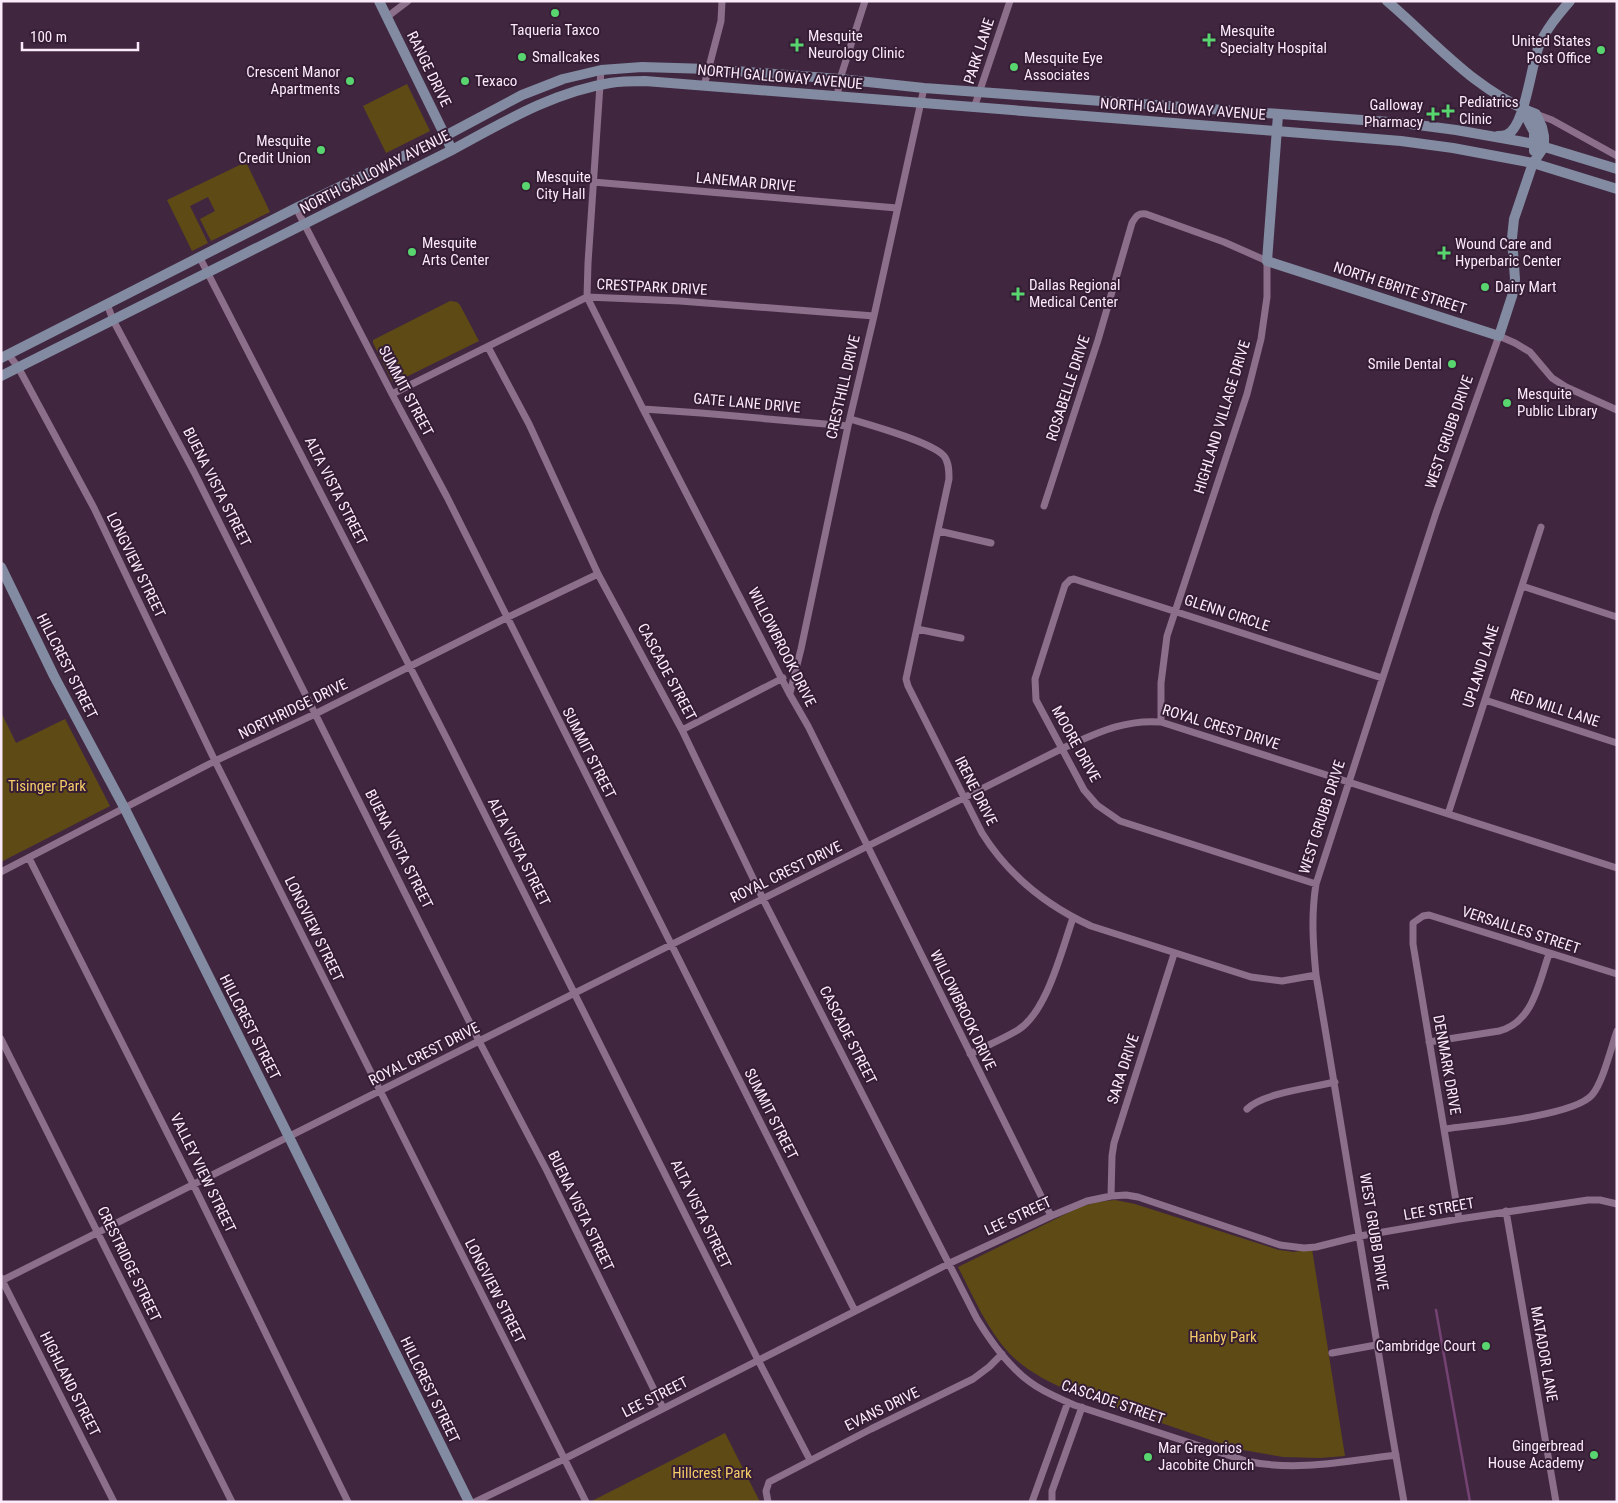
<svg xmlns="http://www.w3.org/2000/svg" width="1618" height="1503" font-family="'Roboto Condensed',sans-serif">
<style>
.green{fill:#5e4a15}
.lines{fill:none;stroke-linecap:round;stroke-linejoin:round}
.stream{stroke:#744273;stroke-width:2.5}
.street{stroke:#8c6f8b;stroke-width:7}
.secondary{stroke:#828ba2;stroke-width:10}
.poi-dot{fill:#58d56f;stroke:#351d35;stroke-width:2}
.labels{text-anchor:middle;stroke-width:4;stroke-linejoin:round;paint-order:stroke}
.poi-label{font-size:15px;fill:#fbeafa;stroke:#351d35;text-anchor:start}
.street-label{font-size:15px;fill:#fbeafa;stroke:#351d35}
.park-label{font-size:15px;fill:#f6cc68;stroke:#351d35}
</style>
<rect width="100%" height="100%" fill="#40273f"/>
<!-- green -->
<path class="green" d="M407,84l23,47 -44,22 -23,-47z
M246,162l24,50 -59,29 -11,-22 15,-8 -7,-14 -18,9 18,37 -16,8 -25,-51z
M450,301l7,1 3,3 19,36 -81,40h-6l-19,-38v-3z
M1,712l15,31 49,-24 45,87 -109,56z
M1115,1200l20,4 144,46 15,2 18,-3 33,207 -25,2 -37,-1 -46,-8 -166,-57c-22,-10 -45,-21 -62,-39 -22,-24 -36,-57 -51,-86l122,-60 17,-5z
M725,1433l35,69h-170z"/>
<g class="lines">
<!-- stream -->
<path class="stream" d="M1436,1310l34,192"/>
<!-- street -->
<path class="street" d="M387,17l21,-16
M601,70l-13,193 -1,34 56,112 146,284 19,33 243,490
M704,86l17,-65 1,-20
M837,97l3,-18 25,-78
M974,108l36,-107
M1536,114l16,6 65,36
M593,182l304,26
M296,208l96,186 55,103 408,814
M200,258l248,483 310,619 52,100
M107,304l6,16 81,152 285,569 68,130 116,237
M488,347l41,77 69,150 84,156 81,169 214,420c14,23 31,47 53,63 13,10 29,16 44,23l172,56c50,11 100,0 150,-6
M8,354l10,13 76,141 121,253 371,741
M392,394l195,-97 93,4 194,15
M643,409l58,4 147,13
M850,419c20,6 82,23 94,37 5,6 5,16 5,23l-43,200 2,7 74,147c27,43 63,72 109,93l160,51 31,4 34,-6
M1044,506l54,-166 34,-117c4,-7 6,-10 14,-9l78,28 43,19v36l-6,42 -14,55 -80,242 -6,47v39
M939,531l52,12
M1522,586l95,31
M917,629l44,9
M790,693l11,-44 47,-223 26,-110 50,-228
M1485,700l132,43
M682,730l101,-52
M1448,814l93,-287
M29,858l164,326 155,318
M1,872l214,-111 100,-47 191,-96 92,-44
M1316,884l-196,-63 -23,-16 -13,-15 -48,-90 -1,-21 30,-94 5,-5 4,-1 308,99
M1,1039l231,463
M1429,1042l70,-11c34,-8 40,-49 50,-77
M970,1054c16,-8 33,-15 48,-24 29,-18 44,-81 55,-112
M1247,1109c16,-16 64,-21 88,-27
M1444,1129c30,-4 130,-13 148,-34 11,-13 19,-47 25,-64
M1111,1196l1,-40 2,-13 60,-189
M1506,1211l50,291
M1459,1219l-46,-275v-21l10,-7 6,-1 188,59
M1,1278l113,224
M1,1281l1060,-532c34,-15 62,-30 100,-27l456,146
M1332,1353l44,-8
M475,1502l89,-43 386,-196 101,-47 36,-15 24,-5 15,-1 12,2 142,48 24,3 12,-1 44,-11 99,-17 129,-19h12l17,4
M768,1502l-2,-11 3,-9 102,-53 102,-50 16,-12 13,-13
M1032,1502l36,-100
M1052,1502v-11l30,-84
M1404,1502c-31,-175 -58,-351 -88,-527 -3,-31 -5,-60 0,-91l120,-371 63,-177 16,7 15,9 22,26 14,9 51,23"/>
<!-- secondary -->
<path class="secondary" d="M379,1l73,149
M1522,109l12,23v19
M1278,115l-11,146 232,75 15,-46 1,-11 -3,-41 2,-19 19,-56 11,-16v-11l-2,-9 -6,-13c-60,-22 -101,-72 -149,-113
M1498,136c2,0 5,0 8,-1 19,-6 25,-71 33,-89 7,-17 19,-31 31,-45
M1,358l295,-150 149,-72 77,-41 41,-16 38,-9 41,-3 67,2 131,10 84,9 479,35 53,7 79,14 82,25
M1,376l451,-226c50,-27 101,-58 158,-67 12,-2 23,-2 35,-2l756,60 52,7 80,15 84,26
M1,567l53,109 71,133 164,328 180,365"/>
</g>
<!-- markers -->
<g class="poi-dot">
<circle cx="555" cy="13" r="5"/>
<path d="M1206.5 32.5h5v5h5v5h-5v5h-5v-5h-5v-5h5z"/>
<path d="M794.5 37.5h5v5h5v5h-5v5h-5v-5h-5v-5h5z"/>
<circle cx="1601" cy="50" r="5"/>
<circle cx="522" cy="57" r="5"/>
<circle cx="1014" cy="67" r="5"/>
<circle cx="350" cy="81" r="5"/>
<circle cx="465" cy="81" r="5"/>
<path d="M1445.5 103.5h5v5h5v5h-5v5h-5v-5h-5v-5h5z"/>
<path d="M1430.5 106.5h5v5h5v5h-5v5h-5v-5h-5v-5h5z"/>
<circle cx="321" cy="150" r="5"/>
<circle cx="526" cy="186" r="5"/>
<circle cx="412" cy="252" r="5"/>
<path d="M1441.5 245.5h5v5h5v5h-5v5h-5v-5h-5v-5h5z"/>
<circle cx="1485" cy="287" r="5"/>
<path d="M1015.5 286.5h5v5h5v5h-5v5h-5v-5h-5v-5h5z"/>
<circle cx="1452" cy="364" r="5"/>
<circle cx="1507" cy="403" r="5"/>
<circle cx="1486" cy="1346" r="5"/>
<circle cx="1594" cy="1455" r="5"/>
<circle cx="1148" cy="1457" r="5"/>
</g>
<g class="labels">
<!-- poi labels -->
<g class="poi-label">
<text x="555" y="35" text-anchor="middle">Taqueria Taxco</text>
<text x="1220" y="36">Mesquite<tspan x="1220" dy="17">Specialty Hospital</tspan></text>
<text x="808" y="41">Mesquite<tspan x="808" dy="17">Neurology Clinic</tspan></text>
<text x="1591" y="46" text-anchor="end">United States<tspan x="1591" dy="17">Post Office</tspan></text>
<text x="532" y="62">Smallcakes</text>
<text x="1024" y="63">Mesquite Eye<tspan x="1024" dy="17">Associates</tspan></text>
<text x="340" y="77" text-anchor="end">Crescent Manor<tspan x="340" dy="17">Apartments</tspan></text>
<text x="475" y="86">Texaco</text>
<text x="1459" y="107">Pediatrics<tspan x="1459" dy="17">Clinic</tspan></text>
<text x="1423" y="110" text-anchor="end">Galloway<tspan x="1423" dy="17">Pharmacy</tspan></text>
<text x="311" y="146" text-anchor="end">Mesquite<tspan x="311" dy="17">Credit Union</tspan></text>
<text x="536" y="182">Mesquite<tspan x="536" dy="17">City Hall</tspan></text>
<text x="422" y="248">Mesquite<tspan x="422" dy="17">Arts Center</tspan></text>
<text x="1455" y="249">Wound Care and<tspan x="1455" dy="17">Hyperbaric Center</tspan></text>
<text x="1029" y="290">Dallas Regional<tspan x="1029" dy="17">Medical Center</tspan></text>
<text x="1495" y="292">Dairy Mart</text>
<text x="1442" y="369" text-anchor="end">Smile Dental</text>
<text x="1517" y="399">Mesquite<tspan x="1517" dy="17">Public Library</tspan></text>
<text x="1476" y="1351" text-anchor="end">Cambridge Court</text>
<text x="1584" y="1451" text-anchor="end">Gingerbread<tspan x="1584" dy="17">House Academy</tspan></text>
<text x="1158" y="1453">Mar Gregorios<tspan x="1158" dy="17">Jacobite Church</tspan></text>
</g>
<!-- street labels -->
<g class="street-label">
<text transform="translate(979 51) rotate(-72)" y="5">PARK LANE</text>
<text transform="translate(429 69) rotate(64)" y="5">RANGE DRIVE</text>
<text transform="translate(780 77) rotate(5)" y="5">NORTH GALLOWAY AVENUE</text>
<text transform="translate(1183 109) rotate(4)" y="5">NORTH GALLOWAY AVENUE</text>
<text transform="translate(375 172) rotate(-27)" y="5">NORTH GALLOWAY AVENUE</text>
<text transform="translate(746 182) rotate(5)" y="5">LANEMAR DRIVE</text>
<text transform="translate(652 287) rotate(3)" y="5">CRESTPARK DRIVE</text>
<text transform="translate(1400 288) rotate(18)" y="5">NORTH EBRITE STREET</text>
<text transform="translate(843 387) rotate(-77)" y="5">CRESTHILL DRIVE</text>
<text transform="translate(1068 388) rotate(-72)" y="5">ROSABELLE DRIVE</text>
<text transform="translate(406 391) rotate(62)" y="5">SUMMIT STREET</text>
<text transform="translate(747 403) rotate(5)" y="5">GATE LANE DRIVE</text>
<text transform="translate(1222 417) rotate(-73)" y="5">HIGHLAND VILLAGE DRIVE</text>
<text transform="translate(1449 432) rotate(-71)" y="5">WEST GRUBB DRIVE</text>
<text transform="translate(217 487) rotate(63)" y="5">BUENA VISTA STREET</text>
<text transform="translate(336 491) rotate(63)" y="5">ALTA VISTA STREET</text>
<text transform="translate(136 565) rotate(64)" y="5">LONGVIEW STREET</text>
<text transform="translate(1227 613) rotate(18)" y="5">GLENN CIRCLE</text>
<text transform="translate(782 647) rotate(63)" y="5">WILLOWBROOK DRIVE</text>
<text transform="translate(67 666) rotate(63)" y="5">HILLCREST STREET</text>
<text transform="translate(1481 666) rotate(-72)" y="5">UPLAND LANE</text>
<text transform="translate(667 672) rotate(62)" y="5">CASCADE STREET</text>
<text transform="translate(1555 708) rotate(18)" y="5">RED MILL LANE</text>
<text transform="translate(293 709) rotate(-26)" y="5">NORTHRIDGE DRIVE</text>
<text transform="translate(1221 727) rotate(17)" y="5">ROYAL CREST DRIVE</text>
<text transform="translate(1076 744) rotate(61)" y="5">MOORE DRIVE</text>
<text transform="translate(589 753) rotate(63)" y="5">SUMMIT STREET</text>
<text transform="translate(976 791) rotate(63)" y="5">IRENE DRIVE</text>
<text transform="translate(1322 817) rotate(-72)" y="5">WEST GRUBB DRIVE</text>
<text transform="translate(399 849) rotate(63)" y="5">BUENA VISTA STREET</text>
<text transform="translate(519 852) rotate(63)" y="5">ALTA VISTA STREET</text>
<text transform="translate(786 872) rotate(-26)" y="5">ROYAL CREST DRIVE</text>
<text transform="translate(314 929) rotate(64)" y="5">LONGVIEW STREET</text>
<text transform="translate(1521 930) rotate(18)" y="5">VERSAILLES STREET</text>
<text transform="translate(963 1010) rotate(64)" y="5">WILLOWBROOK DRIVE</text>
<text transform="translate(250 1027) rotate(63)" y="5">HILLCREST STREET</text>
<text transform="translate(848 1035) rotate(63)" y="5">CASCADE STREET</text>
<text transform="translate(424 1054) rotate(-27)" y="5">ROYAL CREST DRIVE</text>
<text transform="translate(1447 1065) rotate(80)" y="5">DENMARK DRIVE</text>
<text transform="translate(1123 1069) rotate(-72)" y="5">SARA DRIVE</text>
<text transform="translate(771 1114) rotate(63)" y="5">SUMMIT STREET</text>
<text transform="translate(203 1173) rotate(64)" y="5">VALLEY VIEW STREET</text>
<text transform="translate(1439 1209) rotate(-10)" y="5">LEE STREET</text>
<text transform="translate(581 1211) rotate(64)" y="5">BUENA VISTA STREET</text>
<text transform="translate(701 1214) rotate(64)" y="5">ALTA VISTA STREET</text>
<text transform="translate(1018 1216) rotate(-25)" y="5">LEE STREET</text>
<text transform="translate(1374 1232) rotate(81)" y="5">WEST GRUBB DRIVE</text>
<text transform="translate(129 1264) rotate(64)" y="5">CRESTRIDGE STREET</text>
<text transform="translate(495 1291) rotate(63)" y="5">LONGVIEW STREET</text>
<text transform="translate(1544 1354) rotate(80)" y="5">MATADOR LANE</text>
<text transform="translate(70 1384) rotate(63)" y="5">HIGHLAND STREET</text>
<text transform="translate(430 1390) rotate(64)" y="5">HILLCREST STREET</text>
<text transform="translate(655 1397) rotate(-27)" y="5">LEE STREET</text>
<text transform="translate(1113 1402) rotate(19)" y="5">CASCADE STREET</text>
<text transform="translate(882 1409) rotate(-26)" y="5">EVANS DRIVE</text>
</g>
<!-- park labels -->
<g class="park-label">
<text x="47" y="791">Tisinger Park</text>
<text x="1223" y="1342">Hanby Park</text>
<text x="712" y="1478">Hillcrest Park</text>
</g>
</g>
<!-- border -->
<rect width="1618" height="1503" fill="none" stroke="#fbeafa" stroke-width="5"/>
<!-- scale -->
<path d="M22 42v8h116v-8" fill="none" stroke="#fbeafa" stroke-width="2.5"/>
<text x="30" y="42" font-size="15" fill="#fbeafa" stroke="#351d35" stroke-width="4" paint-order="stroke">100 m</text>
</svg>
